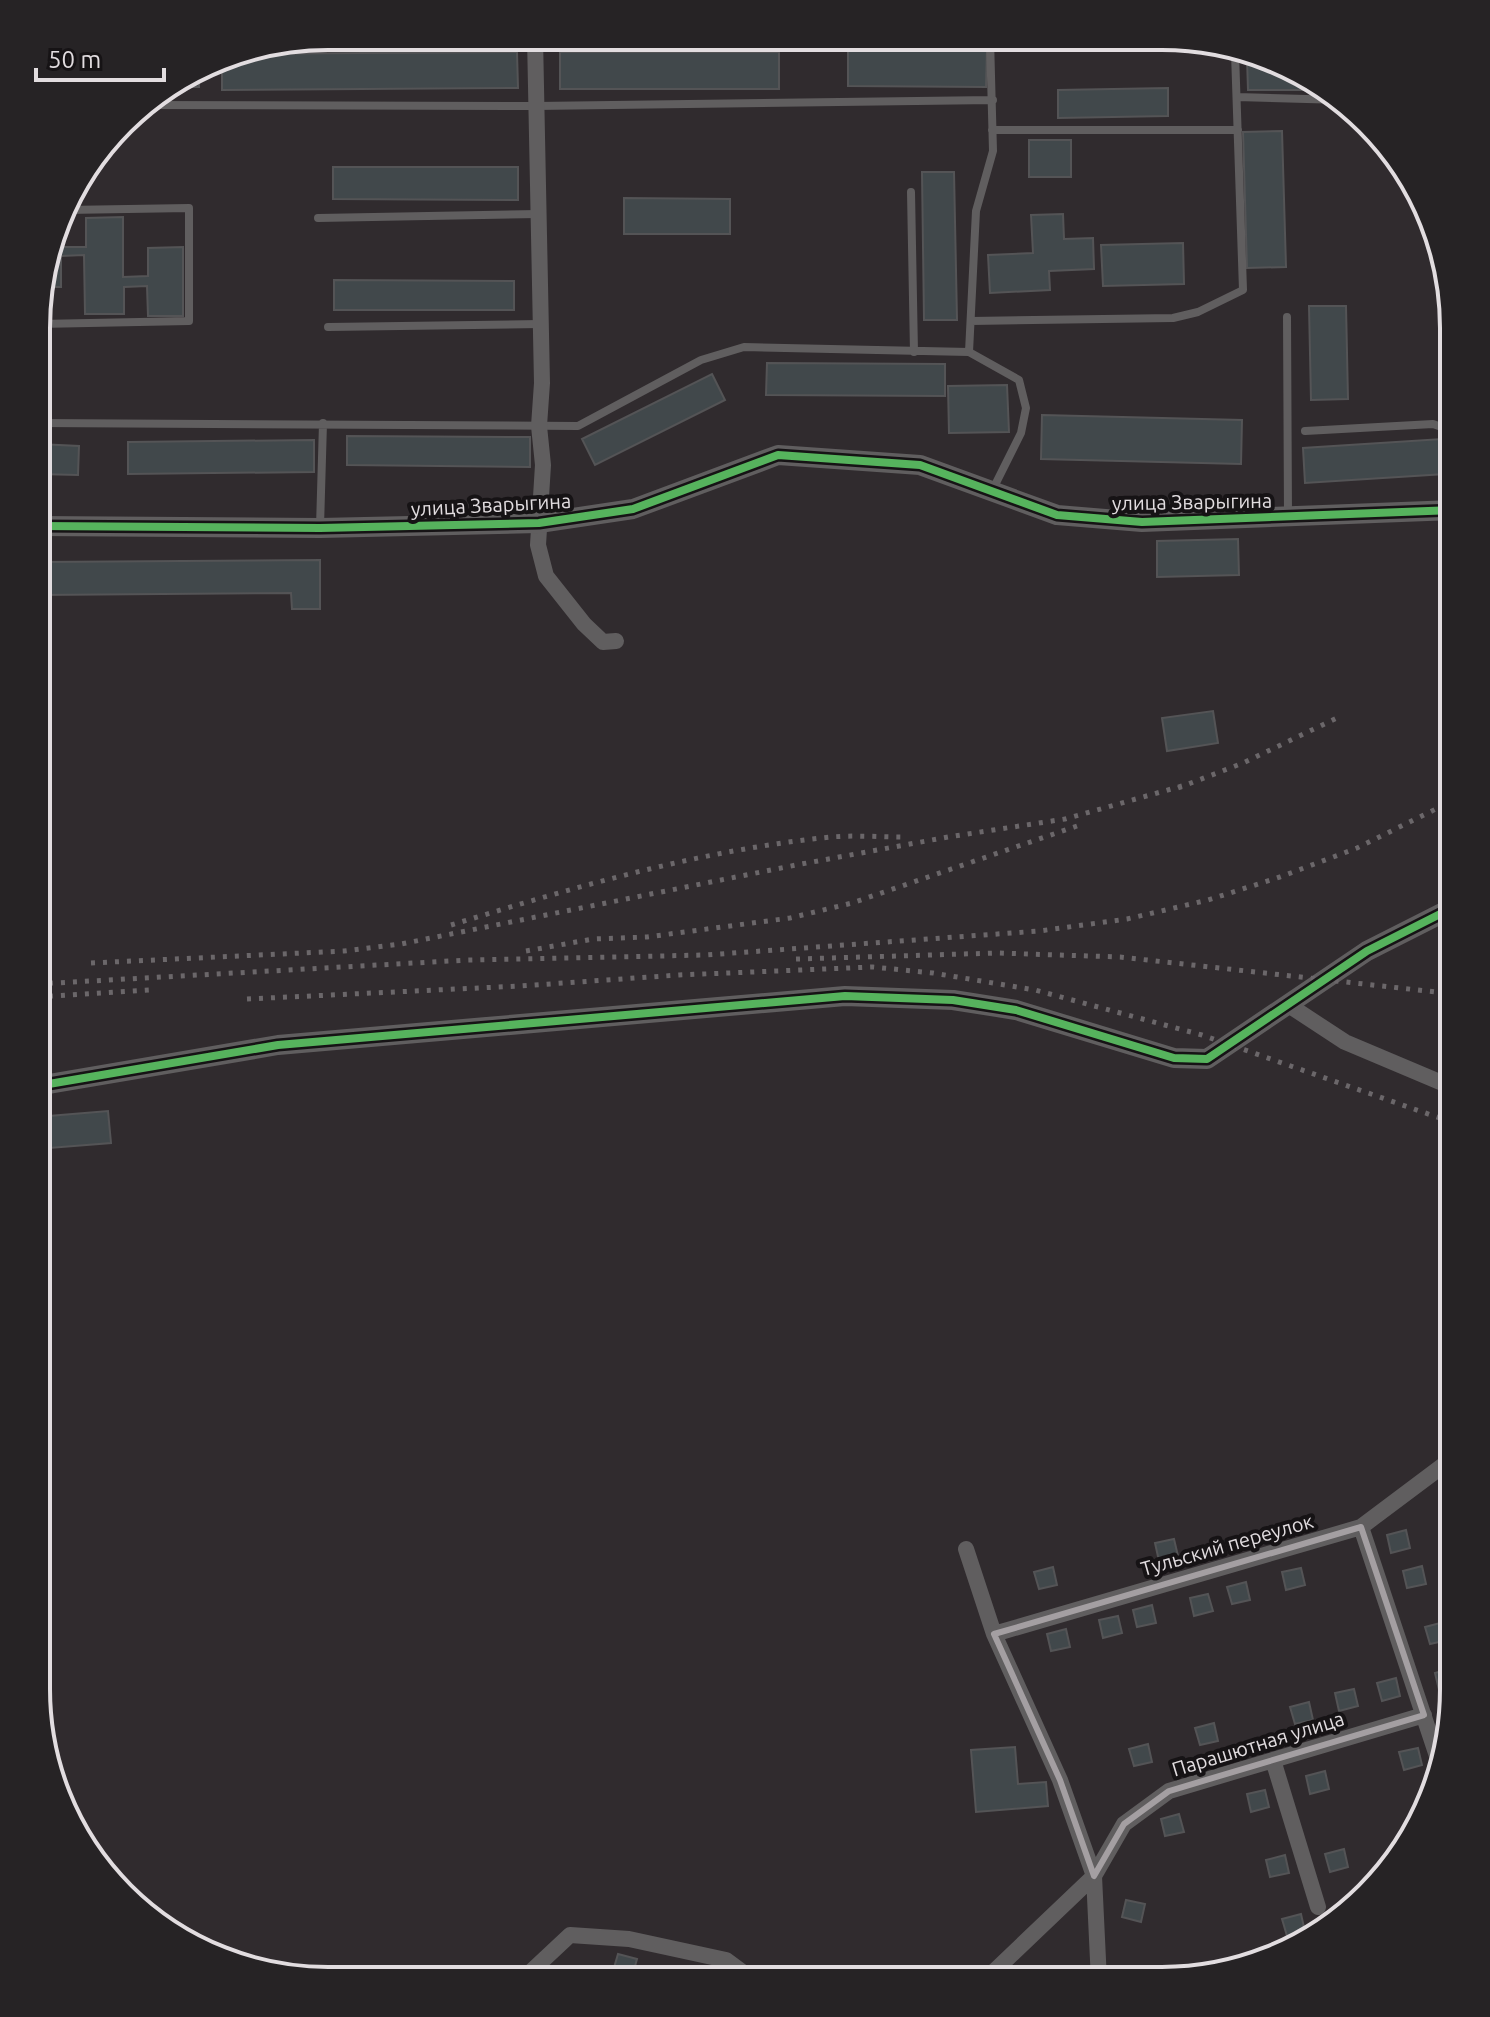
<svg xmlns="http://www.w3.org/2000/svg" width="1490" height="2017" font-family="Ubuntu,sans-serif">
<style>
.building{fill:#41484b;stroke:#545456;stroke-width:2}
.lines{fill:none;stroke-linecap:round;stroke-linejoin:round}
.service{stroke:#605e5f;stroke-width:8}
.minor{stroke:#605e5f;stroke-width:16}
.tertiary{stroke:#605e5f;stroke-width:20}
.rail{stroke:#6b676a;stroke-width:5;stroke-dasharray:4 8;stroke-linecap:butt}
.cycleway-casing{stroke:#161315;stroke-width:13}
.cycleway{stroke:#56b35d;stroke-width:8}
.marked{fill:none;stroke:#a49fa2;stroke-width:6;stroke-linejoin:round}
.labels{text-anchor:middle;stroke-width:8;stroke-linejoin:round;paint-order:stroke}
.street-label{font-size:20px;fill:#e2dde0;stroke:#161315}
.rim{fill:none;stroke:#e2dde0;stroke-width:4}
</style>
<rect width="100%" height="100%" fill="#302b2e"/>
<!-- building -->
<path class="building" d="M848,47l139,1 -1,39 -138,-1z
M517,52l1,36 -296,2v-32l7,-4z
M560,52h219v37h-219z
M1247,58l78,32h-77z
M199,72v15h-26z
M1168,88v28l-110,2v-28z
M1282,131l4,136 -39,1 -4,-136z
M1029,140h42v37h-42z
M333,167h185v33l-185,-1z
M922,172h32l3,148h-33z
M624,198l106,1v35h-106z
M1063,214l1,25 29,-1 1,31 -45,2 1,19 -60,3 -2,-38 45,-2 -2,-38z
M123,217v60l25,-1v-28l35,-1v69h-35l-1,-30 -23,1v27h-39l-1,-59 -23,1v31h-22l22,-63v23h25v-29z
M1183,243l1,41 -81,2 -2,-41z
M334,280l180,1v29h-180z
M1309,306h37l2,93 -37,1z
M1441,333h13v35h-13z
M767,363l178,1v32l-179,-1z
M712,374l13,26 -130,65 -13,-26z
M1007,385l2,47 -60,1 -1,-47z
M1042,415l200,5 -1,44 -200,-5z
M347,436l183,1v30l-183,-2z
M1442,439l3,35 -140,9 -2,-35z
M314,440v32l-186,2v-32z
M38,444l41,2 -1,29 -40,-1z
M1238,539l1,36 -82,2v-36z
M320,560v49h-28l-1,-16 -253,2v-33z
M1213,711l5,32 -51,8 -5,-33z
M108,1111l3,32 -74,6v-32z
M1406,1530l4,18 -19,5 -4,-18z
M1174,1539l4,17 -19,5 -4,-18z
M1422,1566l4,18 -19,4 -4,-17z
M1053,1567l4,18 -18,4 -5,-17z
M1301,1568l4,17 -19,5 -4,-18z
M1246,1582l4,18 -18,4 -5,-17z
M1208,1594l5,17 -19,5 -4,-18z
M1152,1605l4,18 -19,4 -4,-17z
M1118,1616l4,17 -19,5 -4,-18z
M1444,1622l4,18 -18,4 -5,-17z
M1066,1629l4,18 -19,4 -4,-17z
M1453,1668v19l-14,3 -4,-17z
M1396,1678l4,18 -18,5 -5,-18z
M1354,1689l4,17 -19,5 -4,-18z
M1453,1692v17l-5,3 -4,-17z
M1309,1702l4,18 -18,4 -5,-17z
M1214,1723l4,18 -18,4 -5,-17z
M1148,1744l4,18 -18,4 -5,-17z
M1015,1747l3,37 28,-2 2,24 -72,6 -5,-62z
M1418,1748l4,17 -18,5 -5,-18z
M1325,1771l4,18 -19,5 -4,-18z
M1265,1790l4,17 -18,5 -4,-18z
M1179,1814l5,18 -19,4 -4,-17z
M1344,1849l4,18 -18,5 -5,-18z
M1285,1855l4,18 -19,4 -4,-17z
M1126,1900l19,4 -4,18 -19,-5z
M1301,1914l4,18 -18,4 -5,-17z
M618,1954l19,5 -5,18 -19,-6z
M1135,1969l19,6 -2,6h-21z"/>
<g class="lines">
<!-- service -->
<path class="service" d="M1237,97l106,3
M141,105l395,1 457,-6
M992,130h246
M911,192l3,160
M318,218l220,-4
M1287,317l1,198
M971,321l202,-3 25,-6 45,-22 -8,-237
M39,324l150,-3v-113l-123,2
M328,327l212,-3
M969,352l50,28 7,28 -5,25 -28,56
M38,423l540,3 123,-66 43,-13 225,5 7,-141 17,-60 -3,-113
M1305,431l128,-7 17,6 4,7
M320,527l3,-104"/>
<!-- minor -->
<path class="minor" d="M535,37l7,346 -3,43 4,39 -5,80 8,31 38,48 19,18 13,-1
M1287,1004l58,38 109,46
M1361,1527l76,229
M966,1549l28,85 66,146 34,96 5,105
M994,1634l367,-107 92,-69
M1273,1760l45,147
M523,1979l47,-44 59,4 97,21 27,20
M985,1980l109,-104 30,-52 45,-33 255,-76"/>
<!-- tertiary -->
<path class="tertiary" d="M38,526l282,2 219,-5 94,-14 145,-54 142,10 137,50 85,7 312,-12
M37,1086l241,-41 567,-49 108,4 63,10 158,48 33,1 160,-108 87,-44"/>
<!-- rail -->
<path class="rail" d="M1178,788l65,-25 96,-46
M451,925c124,-38 250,-75 380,-88 24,-2 49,0 73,0
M526,951l67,-12 54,-2 143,-19 62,-15 225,-77
M796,959l201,-6 123,4 334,37
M91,963l253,-12 57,-7 395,-79 152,-28 117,-18 124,-35
M37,984l431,-24 238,-5 333,-24 88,-12 81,-19 72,-23 77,-29 97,-48
M37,997l113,-7
M247,999l273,-13 159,-11 194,-8 60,6 102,17 167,45 252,88"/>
<!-- cycleway casing -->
<g class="cycleway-casing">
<path id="cycleway" d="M38,526l282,2 219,-5 94,-14 145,-54 142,10 137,50 85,7 312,-12
M37,1086l241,-41 567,-49 108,4 63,10 158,48 33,1 160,-108 87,-44"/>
</g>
<!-- cycleway -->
<use href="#cycleway" class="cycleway"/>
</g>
<!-- marked area -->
<path class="marked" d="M1361,1527l63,188 -255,76 -45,33 -30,52 -34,-96 -66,-146z"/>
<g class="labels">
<!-- street labels -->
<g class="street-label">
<text transform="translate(1192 502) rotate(-1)" y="7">улица Зварыгина</text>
<text transform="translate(491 505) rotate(-3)" y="7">улица Зварыгина</text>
<text transform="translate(1227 1545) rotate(-16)" y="7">Тульский переулок</text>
<text transform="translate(1258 1744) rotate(-17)" y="7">Парашютная улица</text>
</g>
</g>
<!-- crop -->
<path d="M0 0H1490V2017H0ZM328 50H1162A278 278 0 0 1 1440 328V1689A278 278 0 0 1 1162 1967H328A278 278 0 0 1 50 1689V328A278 278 0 0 1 328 50Z" fill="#262325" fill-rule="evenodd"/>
<path class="rim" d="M328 50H1162A278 278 0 0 1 1440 328V1689A278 278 0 0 1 1162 1967H328A278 278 0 0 1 50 1689V328A278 278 0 0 1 328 50Z"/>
<!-- scale -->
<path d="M36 68v12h128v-12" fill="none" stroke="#e2dde0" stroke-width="4"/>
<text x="48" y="68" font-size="24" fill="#e2dde0" stroke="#161315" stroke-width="6" paint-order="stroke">50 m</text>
</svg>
